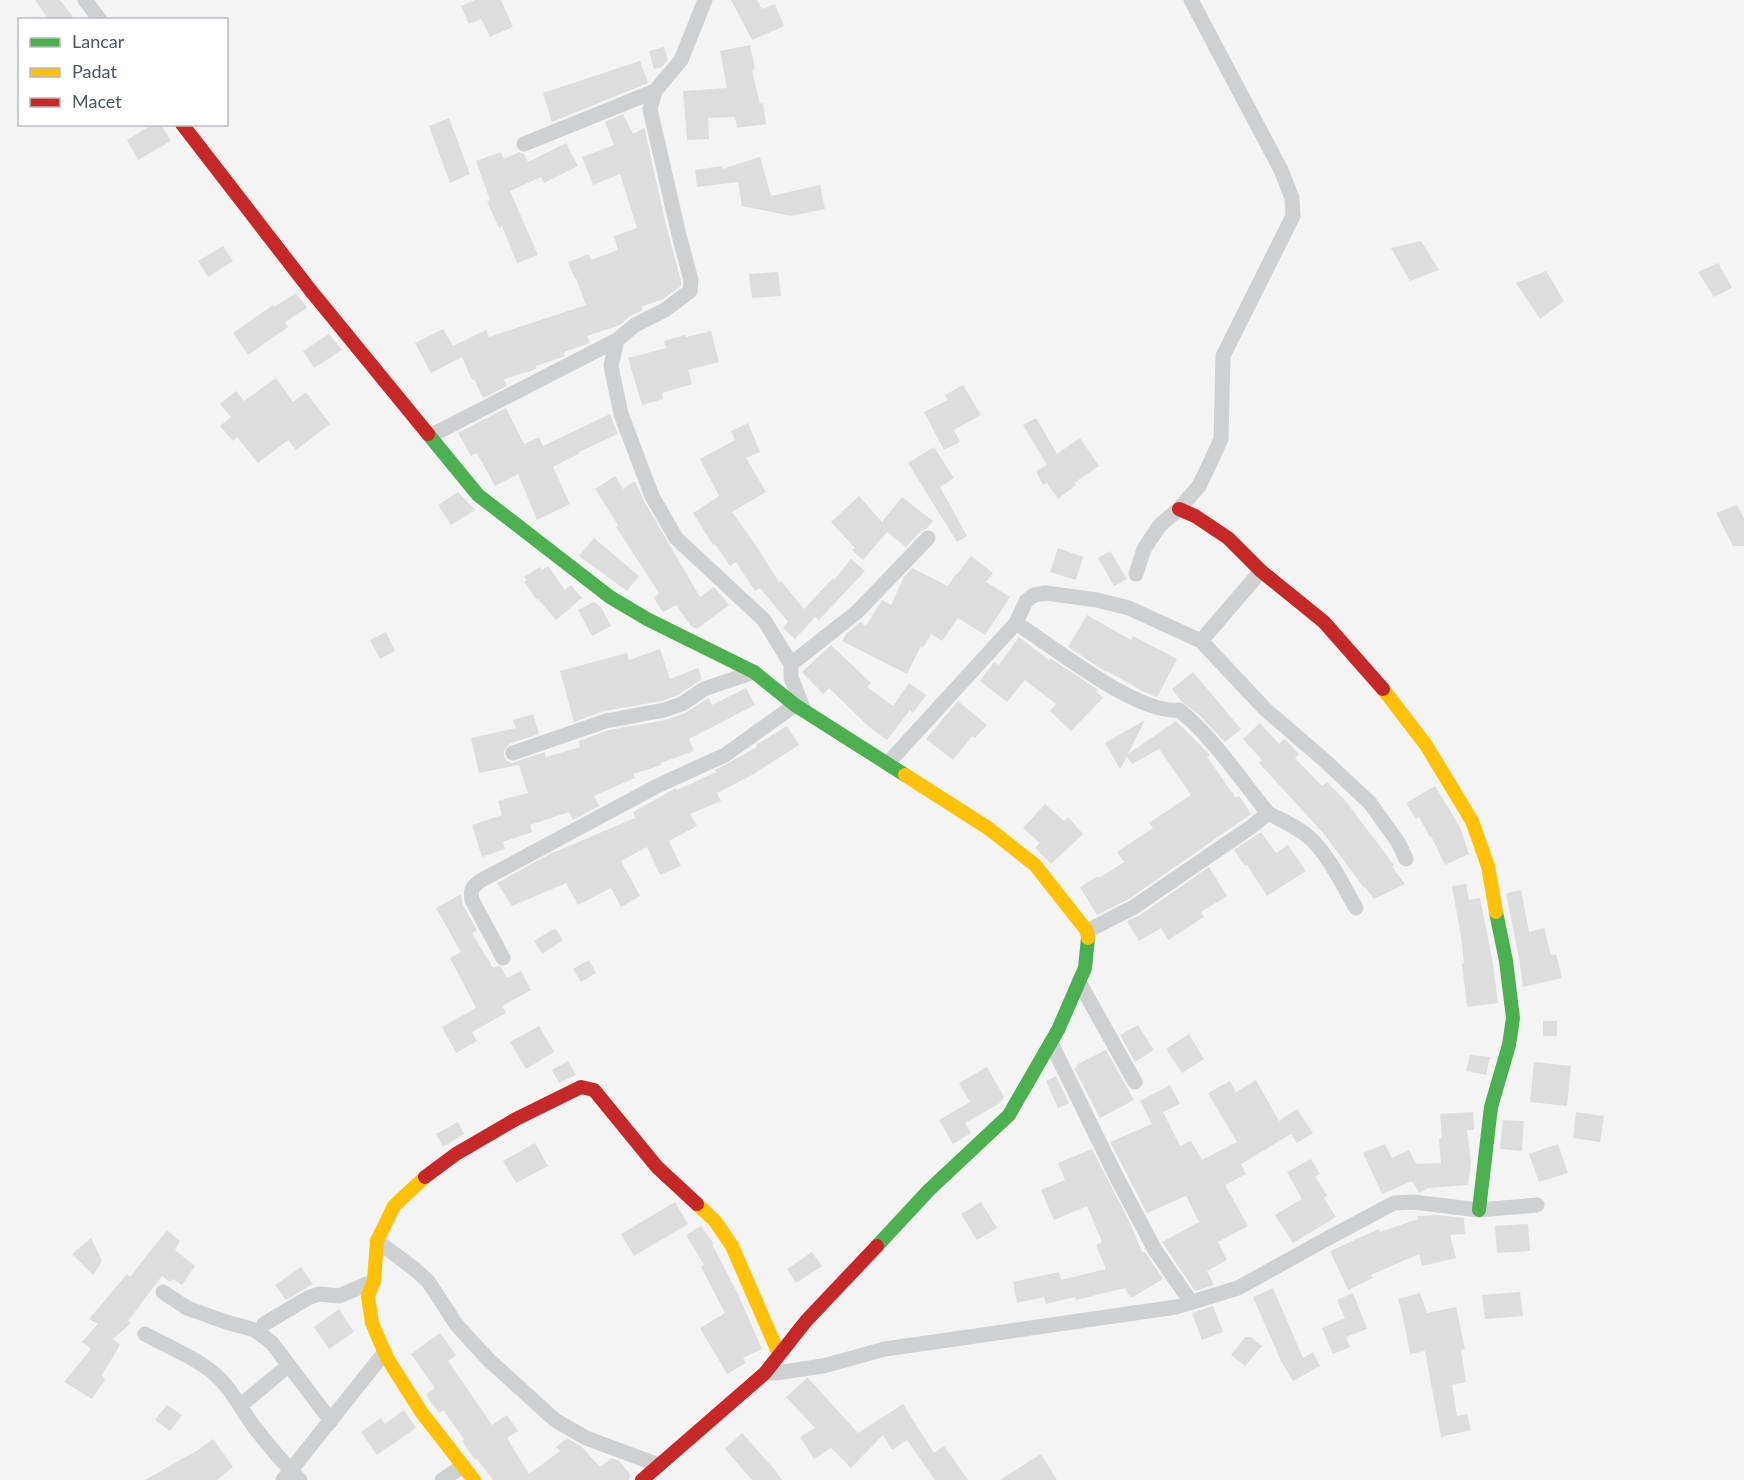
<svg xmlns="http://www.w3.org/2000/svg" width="1744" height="1480" font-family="Lato,sans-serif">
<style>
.building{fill:#ddddde}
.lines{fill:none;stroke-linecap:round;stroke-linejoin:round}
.street{stroke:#ced0d2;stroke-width:15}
.fast{stroke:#4caf50;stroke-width:14}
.slow{stroke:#ffc107;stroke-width:14}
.jam{stroke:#c62828;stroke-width:14}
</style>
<rect width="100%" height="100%" fill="#f4f4f4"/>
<!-- building -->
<path class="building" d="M35,0h25l15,20h-26z
M475,0h26l12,27 -23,10 -9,-18 -12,5 -8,-18z
M731,0h26l5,9 13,-5 9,22 -32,14z
M750,45l5,24 -3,1 8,34 3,-1 3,21 -29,4 -2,-11 -27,1 1,21 -22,1 -4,-49 44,-3 -7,-37z
M664,47l4,13 -6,7 -8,2 -5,-18z
M640,61l8,22 -96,39 -9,-29z
M623,114l10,20 11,-6 1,2 21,95 15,56v5l-18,13 -22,8 2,3 -13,6 -10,9 -33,11 3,7 -26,9 1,4 -29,10v3l-32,10 3,7 -24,12 -9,-19 -2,1 -10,-23 -31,16 -16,-30 28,-14 10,17 33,-16 3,7 97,-32 -10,-27 -1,1 -7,-17 21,-8 2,6 27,-10 -4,-14 23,-8 -17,-54 -27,11 -11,-28 32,-12 -9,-23z
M449,118l21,56 -20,9 -21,-57z
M153,124h8l10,17 -33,19 -11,-20z
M566,143l12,23 -34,17 -3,-6 -31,14 28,64 -21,8 -15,-37 -3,2 -12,-26 3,-2 -14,-39 25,-9 3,7 15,-7 5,2 4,8z
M760,157l11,39 49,-11 5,24 -34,7 -49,-10 -4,-24 -41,5 -2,-17 27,-4v3z
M1421,241l18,29 -29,11 -19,-33z
M223,246l10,15 -25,16 -10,-16z
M1718,263l14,25 -18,9 -16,-25z
M1546,271l18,30 -24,18 -24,-36z
M778,272l3,24 -29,2 -3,-24z
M296,293l11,15 -22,14 3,5 -40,28 -15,-22 40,-28 1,2z
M711,331l8,31 -31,8 4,14 -30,9 1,6 -21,6 -14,-47 38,-10 -2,-7 21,-6 1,2z
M329,334l13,16 -28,18 -11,-17z
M276,378l17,24 13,-10 24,32 -34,26 -8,-10 -30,23 -21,-26 -4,4 -13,-15 11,-9 -11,-13 16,-13 8,10z
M963,385l18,30 -27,15 6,12 -16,8 -20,-38 24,-12 -3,-5z
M506,408l18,36 15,-7 4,9 67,-32 8,20 -39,18 1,1 -27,14 17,37 -33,16 -19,-46 -23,12 -18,-33 -6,3 -13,-23z
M1036,418l21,36 23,-16 19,28 -25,17 2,2 -18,14 -11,-16 -4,2 -7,-14 11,-6 -24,-40z
M748,423l12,29 -14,6 20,34 -34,20 25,35 22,35 2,-1 23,28 29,-31 1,2 17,-21 14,12 -46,49 -4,-3 -20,22 -12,-11 5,-6 -28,-34 -5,3 -19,-29 -6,4 -15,-22 -2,1 -20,-32 26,-17 -19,-37 35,-19 -4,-9z
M934,447l20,31 -14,9 27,49 -10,6 -49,-79z
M615,476l8,13 12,-8 9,20 56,96 14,-10 15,18 -32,24 -6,-3 -15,-21 -13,7 -1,-1 -8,-13 5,-5 -43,-66 2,-2 -23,-36z
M458,492l17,18 -24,15 -13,-20z
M859,496l23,26 20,-25 31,24 -7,8 -5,2 -15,16 -19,-15 -24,28 -11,-10 3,-2 -24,-26z
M1737,505l7,13v28h-11l-17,-33z
M594,538l45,38 -12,15 -48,-35z
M1058,548l25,9 -7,23 -26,-8z
M1110,551l17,28 -13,7 -16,-28z
M971,556l22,17 -7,9 24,15 -25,38 -27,-17 -16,23 -11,-7 -8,14 -2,-2 -14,28 -65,-33 5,-8 13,-11 6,4 16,-26 9,5 13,-28 8,-9 36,18 8,-12h1z
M548,566l17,24 6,-5 11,13 -26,22 -18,-21 -1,1 -13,-18 3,-2 -3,-3 16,-10 2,3z
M594,602l7,5 10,19 -19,10 -14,-26z
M1087,615l44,25 2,-4 44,23 -20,38 -13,-5 -37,-21 -1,1 -38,-25z
M386,632l9,19 -15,8 -10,-19z
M1019,637l30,23 1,-2 47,31 -1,2 7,7 -32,33 -21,-20 6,-7 -31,-24 -18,22 -27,-21 14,-19 5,3z
M831,645l40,38 -4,4 26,19 16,-23 17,12 -13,18 -3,-3 -23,30 -19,-14 -39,-38 -6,6 -21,-22z
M660,649l10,30 28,-11 4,11 -24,16 -16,6 -58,10 -30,11 -14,-51 67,-18 2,7z
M1193,672l48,57 -16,13 -27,-28 -17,-13 -9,-12z
M746,688l9,17 -66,34 5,12 -33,12 1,2 -29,9 2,4 -41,18 5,10 -24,13 -2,1 -4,-8 -39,13 2,7 -29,10 2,7 -23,8 -10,-32 30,-10 -4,-14 30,-8 -9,-28 -40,8 -8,-35 45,-10 -3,-8 20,-6 6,20 -30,10 -5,7v5l3,5 5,2 33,-11 1,5 34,-10 -1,-6 30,-11 57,-10 19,-7 24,-15 3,7z
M958,701l29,24 -12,13 -3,-2 -19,24 -27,-21z
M1145,720l-17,34 48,-33 34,34 -3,2 29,41 3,-2 12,18 -122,85 -32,16 -17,-28 18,-11 1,2 25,-16 -7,-10 36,-24 -4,-5 42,-28 -32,-46 -27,15 -5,-7 -7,12 -15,-26z
M1260,723l19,21 5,-5 2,1 13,14 -4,4 27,28 5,-4 17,17 50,66 -2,2 13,17 -31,15 -9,-12 -1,1 -40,-54 -65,-71 3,-3 -19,-21z
M787,726l12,19 -47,30 -35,18 4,8 -31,13 7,12 -28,15 12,25 -21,9 -13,-28 -26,14 19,35 -19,11 -10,-19 -33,17 -12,-22 -54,23 -15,-23 53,-29 85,-36 -2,-6 43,-24 1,2 39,-18 -1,-2 42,-23 -1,-2z
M1435,786l25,41 9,27 -24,11 -14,-29 -1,1 -11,-20 -3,2 -10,-16z
M1045,804l19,17 4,-4 15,17 -32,30 -16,-16 5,-5 -17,-15z
M1261,832l15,21 12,-8 18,26 -39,25 -20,-31 -2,1 -11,-16z
M1209,867l18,29 -26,16 3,5 -36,23 -7,-12 -22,13 -12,-20 13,-6z
M1466,884l3,16 11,-2 13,65 5,40 -31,4 -5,-43 2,-1 -3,-27 -9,-50z
M1521,890l8,42 15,-4 7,27 5,-1 6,24 -39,9 -4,-28 -13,-66z
M461,894l2,11 14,25 -5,3 21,35 5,-2 3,1 6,11 14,-7 10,19 -29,16 4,7 -34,19 5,9 -21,12 -14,-26 34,-19 -26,-50 11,-6 -25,-44z
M555,928l8,12 -21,14 -8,-13z
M589,960l7,13 -15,9 -8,-13z
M1543,1021h14v15h-14z
M1138,1025l16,25 -19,12 -15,-27z
M539,1026l15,26 -28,17 -16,-27z
M1189,1034l15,25 -22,14 -16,-24z
M1106,1050l28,50 -34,18 -26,-50 3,-1 -1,-2z
M1470,1055l20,2 -4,18 -20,-4z
M568,1061l8,14 -17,8 -7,-13z
M1534,1062l37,4 -4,40 -37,-4z
M987,1067l17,30 -4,6 -35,20 6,10 -18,11 -14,-24 31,-18 -11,-19z
M1056,1076l13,27 -11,5 -12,-27z
M1256,1080l23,41 18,-12 16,24 -16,10 -6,-9 -50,30 5,10 -21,11 23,41 -30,16 9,18 -20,11 7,14 -19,6 -33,-49 37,-20 -13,-26 -39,17 -37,-71 42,-18 -12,-23 30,-16 10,19 -17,8 17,34 11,-5 11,19 35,-18 -29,-49 22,-12 6,11z
M1473,1112l1,18h-7l4,32 -3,23 -40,3 -9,5 -7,-12 -30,13 -19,-41 22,-9 7,14 17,-8 7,14 25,-1 -2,-24 3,-1 -2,-24z
M1576,1112l28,4 -4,26 -27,-4z
M1503,1120l21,1 -2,30 -22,-2z
M458,1122l6,12 -21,13 -7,-13z
M535,1143l13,23 -32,17 -13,-22z
M1558,1144l10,29 -29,9 -10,-28z
M1092,1149l38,74 12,29h3l18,27 -32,19 -6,-10 -49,12 -1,-3 -29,7 -2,-7 -27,6 -4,-21 46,-10 2,8 45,-11 -10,-24 6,-3 -15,-36 -33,14 -13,-30 24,-10 -7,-17z
M1311,1159l9,15 -5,3 12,18 -3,3 12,19 -43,26 -18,-28 27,-16 -15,-27z
M675,1202l13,22 -54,32 -13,-22z
M981,1202l16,26 -20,12 -16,-26z
M1437,1215l27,3 1,16 -15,1 6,23 -34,8 -3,-12 -48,21 2,3 -25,12 -18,-39 49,-22 1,3 38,-13 -1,-3z
M1528,1224l2,27 -33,2 -2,-27z
M701,1226l13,18h-2l26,50 24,55 -19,9 3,5 -19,11 -27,-46 25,-15 -24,-46 3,-2 -18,-30z
M167,1230l13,11 -5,9 20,16 -13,19 -9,-6 -3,3 -8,-6 -34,45 3,2 -18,16 7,6 -18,30 3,5 -13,19 -28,-17 27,-33 -9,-7 16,-18 -9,-5 38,-45 3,3z
M91,1238l11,23 -9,14 -21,-21z
M812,1252l10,14 -26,17 -9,-14z
M301,1267l12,17 -27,16 -11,-15z
M1273,1288l30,70 10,-6 7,14 -27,15 -12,-20 -28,-64z
M1520,1292l3,24 -38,3 -3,-24z
M1353,1293l14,36 -21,8 4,10 -17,7 -11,-26 23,-10 -8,-18z
M1420,1293l7,20 29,-6 9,42 -4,1 5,32 -14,3 5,31 10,-2 4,16 -30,7 -16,-86 -15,3 -8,-41 -4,-14z
M1213,1306l10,26 -21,8 -10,-27z
M339,1309l15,23 -25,17 -15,-22z
M440,1333l16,22 -8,6 44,64 15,-10 11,16 -11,7 22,36 31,-23 -4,-4 11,-9 14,8 19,21 12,-9 7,3 11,13 -1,6h-136l-16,-21 -2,1 -4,-6 -9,-13 2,-2 -21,-29 -4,3 -6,-8 -7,-10 9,-7 -24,-34z
M1245,1337h6l11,9 -17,20 -14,-11z
M807,1378h1l50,55 45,-29 31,49 10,-7 24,34h-33l-28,-40 -15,10 -9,-15 -32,33 -20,-20 -17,11 -14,-22 15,-9 -29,-31z
M167,1405l15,10 -12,16 -15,-11z
M404,1410l12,18 -39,27 -16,-23 20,-14 4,6z
M742,1433l32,36 8,11h-30l-27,-31z
M213,1439l20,28 -16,13h-72l53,-30z
M1041,1454l16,26h-57z"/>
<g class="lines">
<!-- street -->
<path class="street" d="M85,0l15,20
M705,0l-24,60 -26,31 -5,18 29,126 12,45 -1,11 -25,19 -30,15 -18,15 -6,26 10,48 31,82 24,42 88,82 27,44v13l12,31
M524,144l131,-53
M430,436l187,-96
M1136,574l8,-25 16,-24 19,-16 20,-23 12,-25 10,-22 2,-83 70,-140 -1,-18 -11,-28 -90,-170
M1016,623l10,-22 8,-6 12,-2 51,7 32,8 72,33 64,68 58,50 47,44 28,39 8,17
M1201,641l60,-70
M791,664l66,-52 71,-74
M513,753l93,-32 58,-11 18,-6 22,-15 50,-17
M888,763l128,-140c38,24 120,91 163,87 33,26 62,70 89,103
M1087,931l47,-24 117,-80 17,-14c15,8 32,15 44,27 19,19 31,46 44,68
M503,958l-31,-58c-2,-10 0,-13 8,-19l177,-95 68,-31 70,-50
M1079,982l56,100
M1051,1043l65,133 39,74 36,52
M377,1241l35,26 16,14 28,43 16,18 18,19 65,59 31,18 73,27
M163,1292l24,16 39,14 29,8 17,13 59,78
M264,1324l44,-26 11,-4 20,2 35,-15
M145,1334c23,13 57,26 75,45 14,14 23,33 35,49 14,18 29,36 45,52
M765,1373h11l47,-7 62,-17 291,-42 62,-19 83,-46 73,-39 19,-1 66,8 58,-5
M241,1405l48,-40
M283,1480l102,-128
M442,1480l21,-14"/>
<!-- fast -->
<path class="fast" d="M428,434l50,61 132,102 37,22 107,53 41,33 110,70
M1479,1210l12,-103 18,-62 4,-27 -7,-57 -10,-49
M877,1246l52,-56 80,-75 49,-85 27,-62 3,-30"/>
<!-- slow -->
<path class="slow" d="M1383,689l43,56 46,76 16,45 8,46
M905,775l83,53 47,37 52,66 1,7
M425,1177l-31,29 -17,35 -3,40 -6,15 4,27 15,35 35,55 52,67
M697,1204l18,17 17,25 47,108"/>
<!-- jam -->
<path class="jam" d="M182,124l129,167 117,143
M1179,509l16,7 33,22 33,33 63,51 59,67
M425,1177l31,-23 60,-35 65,-32 13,3 63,77 40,37
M642,1480l123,-107 41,-52 71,-75"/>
</g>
<!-- legend -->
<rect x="18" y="18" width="210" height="108" fill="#ffffff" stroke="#b7bbc0" stroke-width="1.5"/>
<rect x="30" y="38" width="30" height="9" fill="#4caf50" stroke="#b7bbc0" stroke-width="1.5"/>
<text x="72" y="48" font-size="18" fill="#4a5661">Lancar</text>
<rect x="30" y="68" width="30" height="9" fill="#ffc107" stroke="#b7bbc0" stroke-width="1.5"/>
<text x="72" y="78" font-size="18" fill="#4a5661">Padat</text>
<rect x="30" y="98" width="30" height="9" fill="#c62828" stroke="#b7bbc0" stroke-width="1.5"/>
<text x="72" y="108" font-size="18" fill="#4a5661">Macet</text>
</svg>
